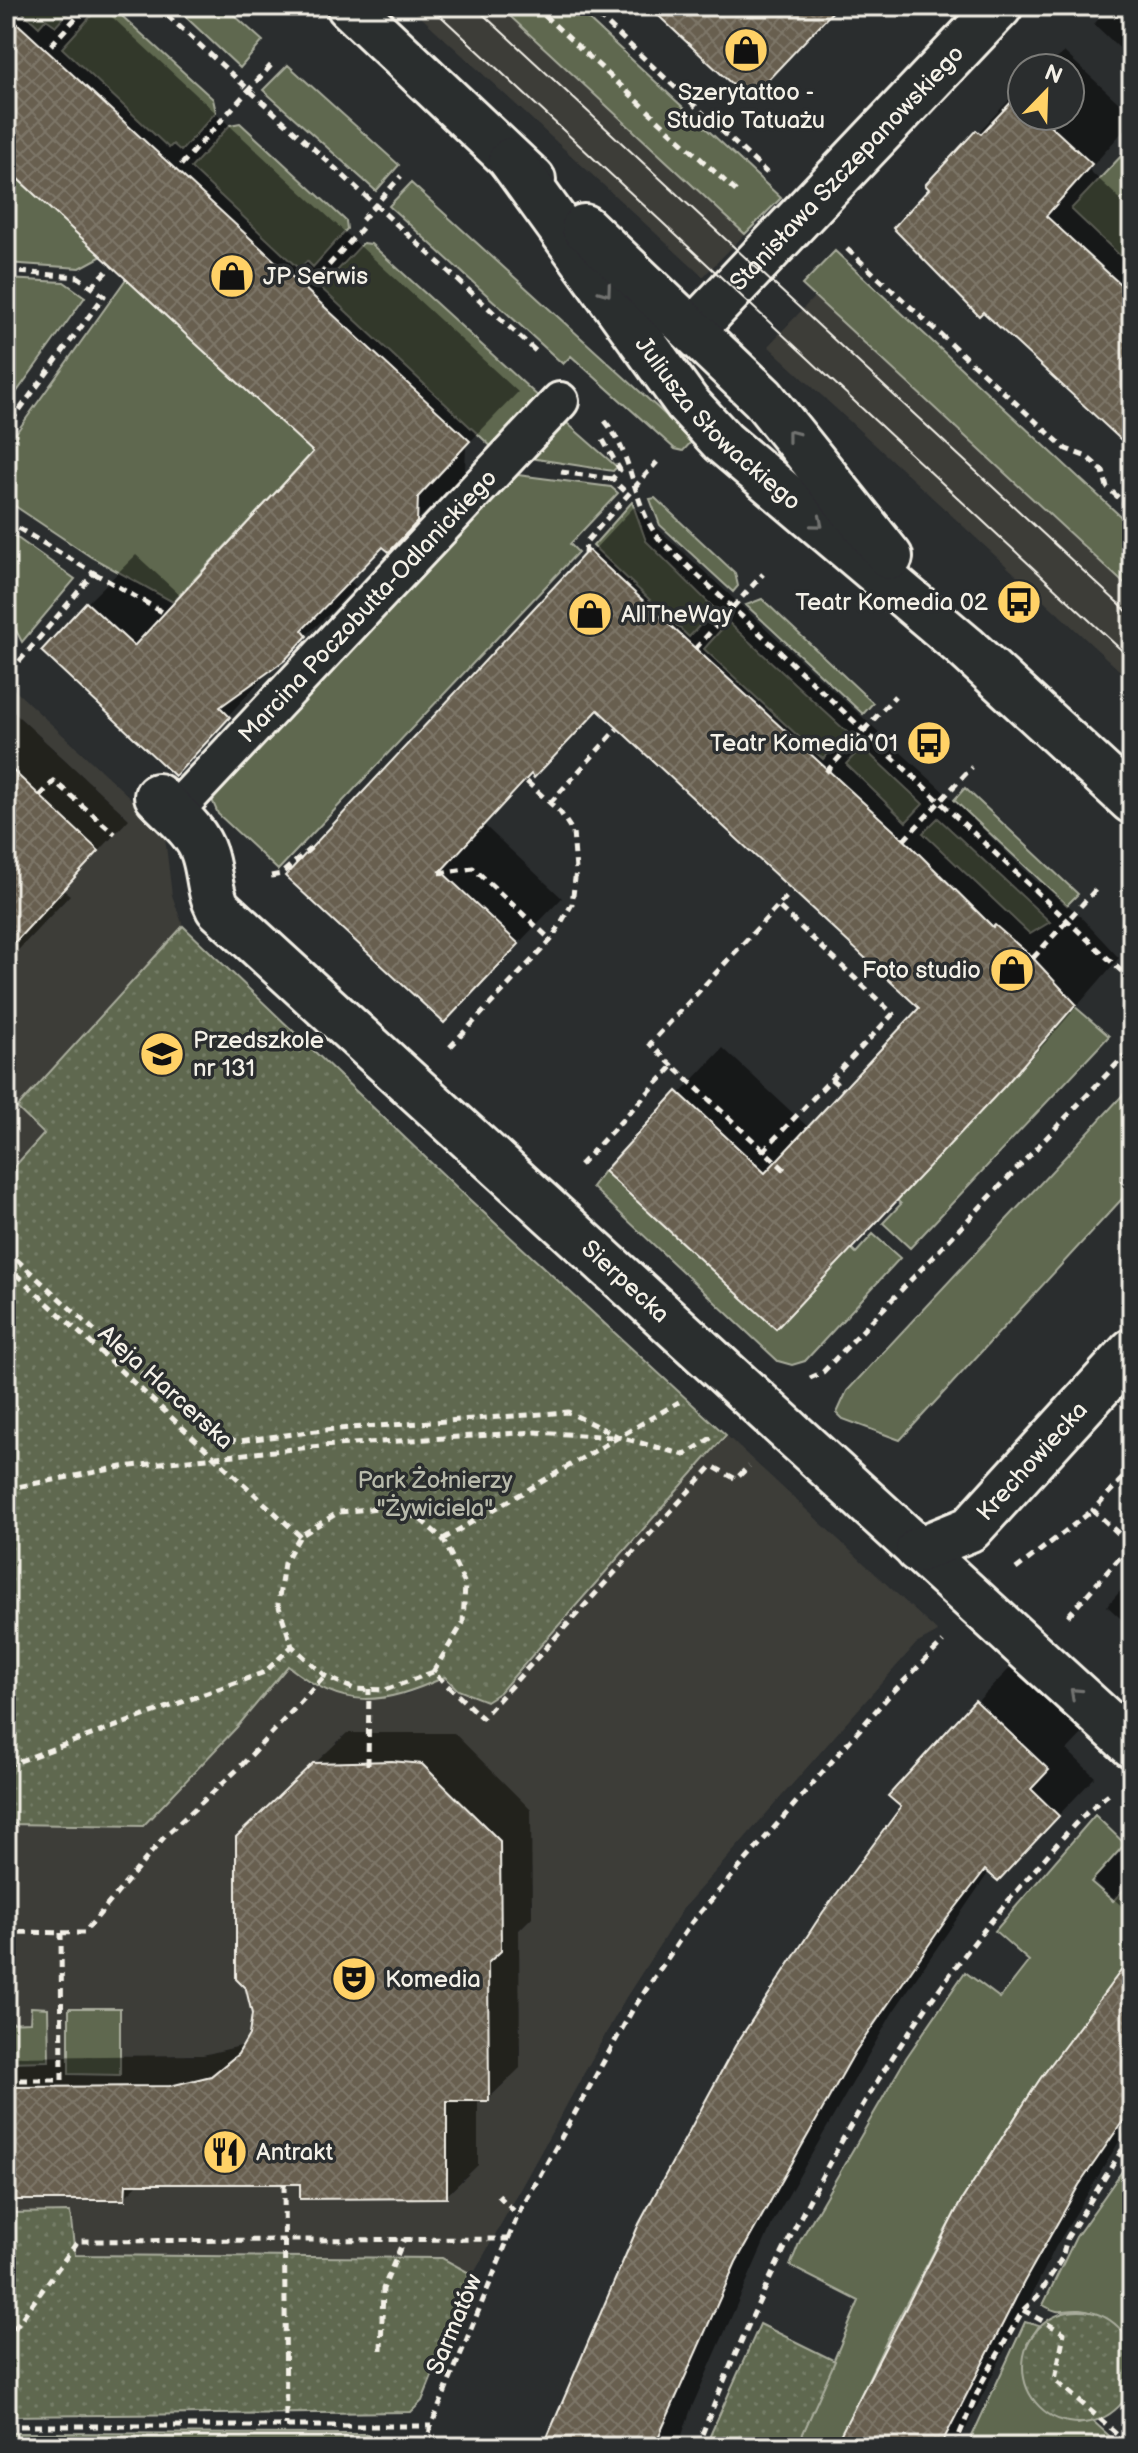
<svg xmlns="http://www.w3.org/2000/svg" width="1138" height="2453" font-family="'Balsamiq Sans',sans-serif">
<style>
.built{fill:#3c3c38}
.green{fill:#5e684f;stroke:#a9ac9c;stroke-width:2}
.park{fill:url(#park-dots);stroke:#a9ac9c;stroke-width:2}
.shadow{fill:#0007}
.building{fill:url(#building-cross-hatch);stroke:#f4f1e8;stroke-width:2}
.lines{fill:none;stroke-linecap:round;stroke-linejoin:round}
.pedestrian-casing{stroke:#f4f1e8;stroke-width:42}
.minor-casing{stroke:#f4f1e8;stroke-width:50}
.secondary-casing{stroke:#f4f1e8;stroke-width:50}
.path{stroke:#f4f1e8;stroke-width:5;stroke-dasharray:8 6;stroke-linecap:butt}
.pedestrian{stroke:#2a2d2e;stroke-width:36}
.minor{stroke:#2a2d2e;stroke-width:44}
.secondary{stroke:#2a2d2e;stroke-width:44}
.tram{stroke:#f4f1e8;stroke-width:2}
.oneway{stroke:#71726f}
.labels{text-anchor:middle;stroke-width:7;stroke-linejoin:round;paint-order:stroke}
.poi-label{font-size:24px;fill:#f4f1e8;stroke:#2a2d2e;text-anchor:start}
.street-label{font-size:24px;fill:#f4f1e8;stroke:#2a2d2e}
.park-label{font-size:24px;fill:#b8baab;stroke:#2a2d2e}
</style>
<defs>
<pattern id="park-dots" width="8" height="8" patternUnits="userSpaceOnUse" patternTransform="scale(2)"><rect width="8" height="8" fill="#5e684f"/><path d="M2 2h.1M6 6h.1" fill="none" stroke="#767e68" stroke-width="1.8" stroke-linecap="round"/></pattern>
<pattern id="building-cross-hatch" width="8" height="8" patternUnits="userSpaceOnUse" patternTransform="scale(2)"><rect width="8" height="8" fill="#675e4f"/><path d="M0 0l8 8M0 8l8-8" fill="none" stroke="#7d7668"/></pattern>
</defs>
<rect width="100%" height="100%" fill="#2a2d2e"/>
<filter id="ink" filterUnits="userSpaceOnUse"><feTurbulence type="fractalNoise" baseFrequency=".0125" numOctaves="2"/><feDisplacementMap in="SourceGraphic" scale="16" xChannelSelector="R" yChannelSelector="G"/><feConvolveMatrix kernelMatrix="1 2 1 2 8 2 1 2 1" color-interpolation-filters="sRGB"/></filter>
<g filter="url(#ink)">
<!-- built -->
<path class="built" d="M409,6h90l246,228 -42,43z
M814,297l318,294v91l-364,-336z
M6,682l158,147 8,66 11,31 287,274 -464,-19z
M726,1435l212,197 -22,12 -232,263 -59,92 -152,276 -31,-17 -368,-3 -4,-43 -64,1v-389l137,2 94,-99 51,-61 23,19 94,10 40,-18 13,13 28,11 14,-9z"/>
<!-- green -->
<path class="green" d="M16,6h58l-18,20 -10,-7 -7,8z
M100,6h11l102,93 3,13 -35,39 -8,-7 -4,4 -107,-100z
M174,6h50l39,35 -23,27z
M499,6h75l207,192 -36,36z
M288,65l111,100 -23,26 -113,-101z
M240,123l106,98 1,8 -34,38 -6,-6 -8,8 -108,-101 39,-43z
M1125,152l7,6v109l-61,-58z
M6,168l96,88 -22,12 -74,-5z
M411,183l282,257 -10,11 -8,-2 -104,-93 -8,8 -174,-158z
M363,243l8,1 170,155 -46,51 -174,-162z
M835,251l297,276v64l-330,-306z
M6,279l58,3 21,15 -79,110z
M126,279l187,173 -140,150 -82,-45 -85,-57v-53z
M560,417l57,50 -4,4 -89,-14z
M510,474l101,13 7,6 -48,51 8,8 -300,318 -60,-56 -8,-19z
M655,498l80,75 3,13 -5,6 -73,-67 -10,-26z
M632,502l14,39 69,68 -26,28 -96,-91z
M6,530l69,49 -53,63 -15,-29z
M762,599l111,104 -10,11 -117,-109z
M728,622l120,111 -25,26 -119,-110z
M862,747l61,57 -17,18 -60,-58z
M965,788l113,106 -11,11 -113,-105z
M938,818l112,104 -20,12 -107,-101z
M1073,1005l36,31 -199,212 -27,-25 18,-19 -4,-4z
M1132,1085v103l-232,252 -57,-21 -6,-6 10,-22z
M604,1171l172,158 75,-81 5,5 17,-19 27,24 -95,103 -13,4 -14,-4 -186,-174z
M1095,1815l30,29 -34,38 22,19 19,-20v76l-92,122 -79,122 -71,133 -54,113h-39l62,-146 -69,-35 10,-25 106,-183 59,-86 35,26 29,-37 -34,-30z
M31,2007l17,1 1,53 -43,1v-39l24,-1z
M69,2008h51v67l-51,-1z
M1132,2157v188c-11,-16 -31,-33 -52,-35 -19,-1 -18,6 -37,-5l33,-68z
M1025,2322l14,4 -12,18 51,80 15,-3 24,22 -2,4h-148z
M6,2433l359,1 27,13h-386z"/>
<!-- park -->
<path class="park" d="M183,926l287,274 256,235 -226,257 -14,9 -28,-11 -13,-13c-63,28 -101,34 -157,-11l-51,61 -94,99 -137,-2v-648l38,-42 -27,-26z
M70,2212l5,43 367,3 31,17 -51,126 -11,11 -405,4v-203z
M1023 2367a56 56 0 1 1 112 0a56 56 0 1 1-112 0Z
M760,2324l75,37 -38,86h-74l-15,-7z"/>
<!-- shadow -->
<path class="shadow" d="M6,6h94l418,386 -52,54 -1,26 -76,77 -5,-5 -35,36 6,6 -21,23 -59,56 -100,108 -88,-170 49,-48 46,42 134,-146 -310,-286z
M1111,6h21l-1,53 -37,-35z
M1064,52l68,63v6l-43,49 43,40v237l-205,-262 95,-98v29h48v-48h-22z
M634,507l323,297 82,80 2,-2 37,32 41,44 -72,83 -226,241 -214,-111 116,-123 86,80 113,-120 -323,-299 -115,116 78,73 -118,123 -156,-145z
M6,705l123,114 -66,71 7,5 -64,68z
M1132,1578v51l-25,-23z
M1014,1664l71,67 -18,19 28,27 -97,102 -9,-7 -96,140 -120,210 -82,187 -13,38h-132l431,-745z
M347,1733h107l77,77 1,107 -13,13 1,138 -32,31h-10v66l-32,31 -144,-14h-162l-16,16h-118v-141l197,-2 42,-10 8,-20 -6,-37 23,-182z
M1132,1839v76l-39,-34z
M1132,1955v165l-77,128 -98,199h-119l203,-367z"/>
<!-- building -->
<path class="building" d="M648,6h190l-89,94z
M6,13l464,428 -52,56 -1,25 -28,30 -6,-5 -81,83 5,6 -22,24 -65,47 10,10 -55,59 -134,-125 45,-49 48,44 179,-194 -307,-284z
M1018,95l4,4v17h18l52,48 -46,52 86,79v155l-149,-138 -4,4 -86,-88 36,-39 -4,-4 51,-55 5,4z
M588,550l325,298 80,79 2,-2 38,33 43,46 -73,84 -227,241 -172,-158 73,-80 88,82 154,-165 -321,-298 -64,68 -3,-4 -90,97 78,73 -75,79 -159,-147z
M6,764l93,87 -93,101z
M975,1700l74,70 -18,19 28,27 -61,65 -13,-11 -39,50 -91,132 -119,210 -82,185h-111l96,-223 96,-178 88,-134 78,-105 -13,-11z
M392,1761l30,3 78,77 1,110 -13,12 1,138h-42v97l-147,1v-15h-174l-1,16h-119v-113l164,-1 41,-10 27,-22 11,-19 3,-21 -6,-25 -10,-10v-142l77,-74z
M1132,1956v152l-53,77 -55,97 -84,165h-106l127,-246 79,-122z"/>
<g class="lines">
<!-- pedestrian casing -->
<g class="pedestrian-casing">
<g id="pedestrian">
<path id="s1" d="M173,813l387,-412"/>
</g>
</g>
<!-- minor casing -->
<g class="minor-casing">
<g id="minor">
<path id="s2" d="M694,329l306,-323"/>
<path id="s3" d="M157,796c16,17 40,35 47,58 6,18 5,37 14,54l914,837"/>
<path id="s4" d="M918,1550l52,-21 162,-178"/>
</g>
</g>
<!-- secondary casing -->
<g class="secondary-casing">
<g id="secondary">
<path d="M349,6l184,174"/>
<path id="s5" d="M511,160l176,243 36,39 242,205 167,154"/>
<path d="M584,227l179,171 127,159"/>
</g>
</g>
<!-- path -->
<path class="path" d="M157,6l382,348
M534,6l206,189
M588,6l179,167
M51,45l36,-39
M181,165l93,-103
M362,220l39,-44
M847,249l219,200 21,8 16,14 4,16 25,23
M6,271l72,6 26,19 -98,132
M310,286l56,-62
M91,287l21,-21
M605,421c30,36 27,86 56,120l471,440
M603,440l17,30 -8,9 16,15
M561,472l51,7
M6,521l88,52 -76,90
M585,554l1,-12 71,-80
M94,573l70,40
M695,649l68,-75
M826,772l69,-76
M40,796l14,-15 61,53
M550,803l67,-74
M904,840l68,-73
M439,873l34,-5 78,72
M271,876l10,-2 31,-27
M1033,958l66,-72
M450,1047l101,-107 21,-36 4,-34 -3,-38 -13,-20 -35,-32
M673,1066l-23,-22 140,-151
M831,1079l12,10
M763,1151l130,-137 -115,-108
M580,1165l93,-99 114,106
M6,1250l199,181 15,8 19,2 85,-11 244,-18 51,25 66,18 29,-19
M6,1265l294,271
M810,1378l13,-6 309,-324
M6,1489l116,-22 199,-21 214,-14 78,5
M443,1539l236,-137
M1016,1569l77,-59
M1068,1616l63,-71 -38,-35 39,-42
M433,1672l-48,18 -31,-1 -29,-13 -33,-30 -14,-42 6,-41 16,-27 39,-24 50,-5 31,12 23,20 22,45 -2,39 -30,49 49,46 230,-252 24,13 13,-13
M368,1765l1,-76
M6,1766l259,-94 27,-26
M6,1932l78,1 81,-97 73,-67 87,-93
M6,2080h56l-1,-147
M284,2184l2,241
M498,2195l20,20
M1023,2310l41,23 -9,47 74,64
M6,2340l72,-99 431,-2
M381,2350l2,-61 21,-50
M6,2426h425
M426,2447l5,-21 87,-211 115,-206 59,-87 195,-224 56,-56
M697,2447c79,-200 182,-399 324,-561 28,-32 54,-67 88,-92
M954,2447l28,-65 41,-72 15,-14 24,-38 5,-20 65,-104"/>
<!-- pedestrian -->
<use href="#pedestrian" class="pedestrian"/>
<!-- minor -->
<use href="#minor" class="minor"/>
<!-- secondary -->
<use href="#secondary" class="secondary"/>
<!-- tram -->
<path class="tram" d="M430,6l702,654
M474,6l658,610"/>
</g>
<!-- one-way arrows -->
<defs><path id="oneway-chevron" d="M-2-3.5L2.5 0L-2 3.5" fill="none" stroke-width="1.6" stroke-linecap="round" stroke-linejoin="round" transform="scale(2)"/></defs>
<g class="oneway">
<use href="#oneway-chevron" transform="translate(606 291) rotate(54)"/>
<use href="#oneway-chevron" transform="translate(792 435) rotate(-128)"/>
<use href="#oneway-chevron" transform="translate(818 523) rotate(40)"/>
<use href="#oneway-chevron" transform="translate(1075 1693) rotate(-137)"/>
</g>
</g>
<!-- icons -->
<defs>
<g id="shop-disc" transform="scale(2.3)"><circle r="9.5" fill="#ffd166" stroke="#2a2d2e"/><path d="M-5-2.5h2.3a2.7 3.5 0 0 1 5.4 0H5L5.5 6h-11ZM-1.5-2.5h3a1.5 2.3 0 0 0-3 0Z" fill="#111"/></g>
<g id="bus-disc" transform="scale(2.3)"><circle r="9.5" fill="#ffd166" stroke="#2a2d2e"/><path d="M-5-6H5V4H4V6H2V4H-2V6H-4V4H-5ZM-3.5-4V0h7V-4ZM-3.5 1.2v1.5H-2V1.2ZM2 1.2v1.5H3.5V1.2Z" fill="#111"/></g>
<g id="school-disc" transform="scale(2.3)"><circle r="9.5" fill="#ffd166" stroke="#2a2d2e"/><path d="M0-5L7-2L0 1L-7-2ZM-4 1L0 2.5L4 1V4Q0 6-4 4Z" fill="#111"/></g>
<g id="theatre-disc" transform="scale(2.3)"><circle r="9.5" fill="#ffd166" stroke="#2a2d2e"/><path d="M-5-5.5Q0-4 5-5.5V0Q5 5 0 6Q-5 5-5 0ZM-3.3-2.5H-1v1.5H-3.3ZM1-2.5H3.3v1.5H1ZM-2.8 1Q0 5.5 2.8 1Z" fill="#111"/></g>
<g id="restaurant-disc" transform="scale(2.3)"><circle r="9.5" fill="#ffd166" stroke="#2a2d2e"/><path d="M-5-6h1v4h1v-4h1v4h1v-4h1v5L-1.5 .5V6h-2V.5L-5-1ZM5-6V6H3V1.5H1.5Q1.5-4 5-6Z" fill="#111"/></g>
</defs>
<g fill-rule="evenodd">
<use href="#shop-disc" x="746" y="50"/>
<use href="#shop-disc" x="232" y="276"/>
<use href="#bus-disc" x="1019" y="602"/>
<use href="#shop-disc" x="590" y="614"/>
<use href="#bus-disc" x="929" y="743"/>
<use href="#shop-disc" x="1012" y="970"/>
<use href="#school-disc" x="162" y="1054"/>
<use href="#theatre-disc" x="354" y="1979"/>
<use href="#restaurant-disc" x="225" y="2152"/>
</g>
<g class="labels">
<!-- poi labels -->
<g class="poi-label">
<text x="746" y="100" text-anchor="middle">Szerytattoo -<tspan x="746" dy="28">Studio Tatuażu</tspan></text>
<text x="263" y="284">JP Serwis</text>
<text x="988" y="610" text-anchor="end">Teatr Komedia 02</text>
<text x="621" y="622">AllTheWay</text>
<text x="898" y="751" text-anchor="end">Teatr Komedia 01</text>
<text x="981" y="978" text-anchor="end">Foto studio</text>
<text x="193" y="1048">Przedszkole<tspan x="193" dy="28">nr 131</tspan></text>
<text x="385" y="1987">Komedia</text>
<text x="256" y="2160">Antrakt</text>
</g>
<!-- street labels -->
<g class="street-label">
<text dy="8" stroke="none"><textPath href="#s2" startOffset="222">Stanisława Szczepanowskiego</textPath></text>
<text dy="8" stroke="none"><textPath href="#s5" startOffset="336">Juliusza Słowackiego</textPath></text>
<text dy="8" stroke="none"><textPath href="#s1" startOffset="284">Marcina Poczobutta-Odlanickiego</textPath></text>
<text dy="8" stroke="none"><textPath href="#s3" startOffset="684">Sierpecka</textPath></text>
<text transform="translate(166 1387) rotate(42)" y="8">Aleja Harcerska</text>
<text dy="8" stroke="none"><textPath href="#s4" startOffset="148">Krechowiecka</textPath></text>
<text transform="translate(454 2324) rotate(-67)" y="8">Sarmatów</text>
</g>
<!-- park labels -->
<g class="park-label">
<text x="435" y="1488">Park Żołnierzy<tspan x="435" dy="28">"Żywiciela"</tspan></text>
</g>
</g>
<!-- margin -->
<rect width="1138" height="2453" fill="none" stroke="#2a2d2e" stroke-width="32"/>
<rect x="16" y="16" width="1106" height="2421" fill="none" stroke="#f4f1e8" stroke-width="3" filter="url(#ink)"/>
<!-- north arrow -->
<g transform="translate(1046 92) rotate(23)"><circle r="38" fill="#2a2d2e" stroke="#7b7b78" stroke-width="2"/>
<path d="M0-6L14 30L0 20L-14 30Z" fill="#ffd166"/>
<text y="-12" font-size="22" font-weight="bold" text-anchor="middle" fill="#f4f1e8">N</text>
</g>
</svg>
